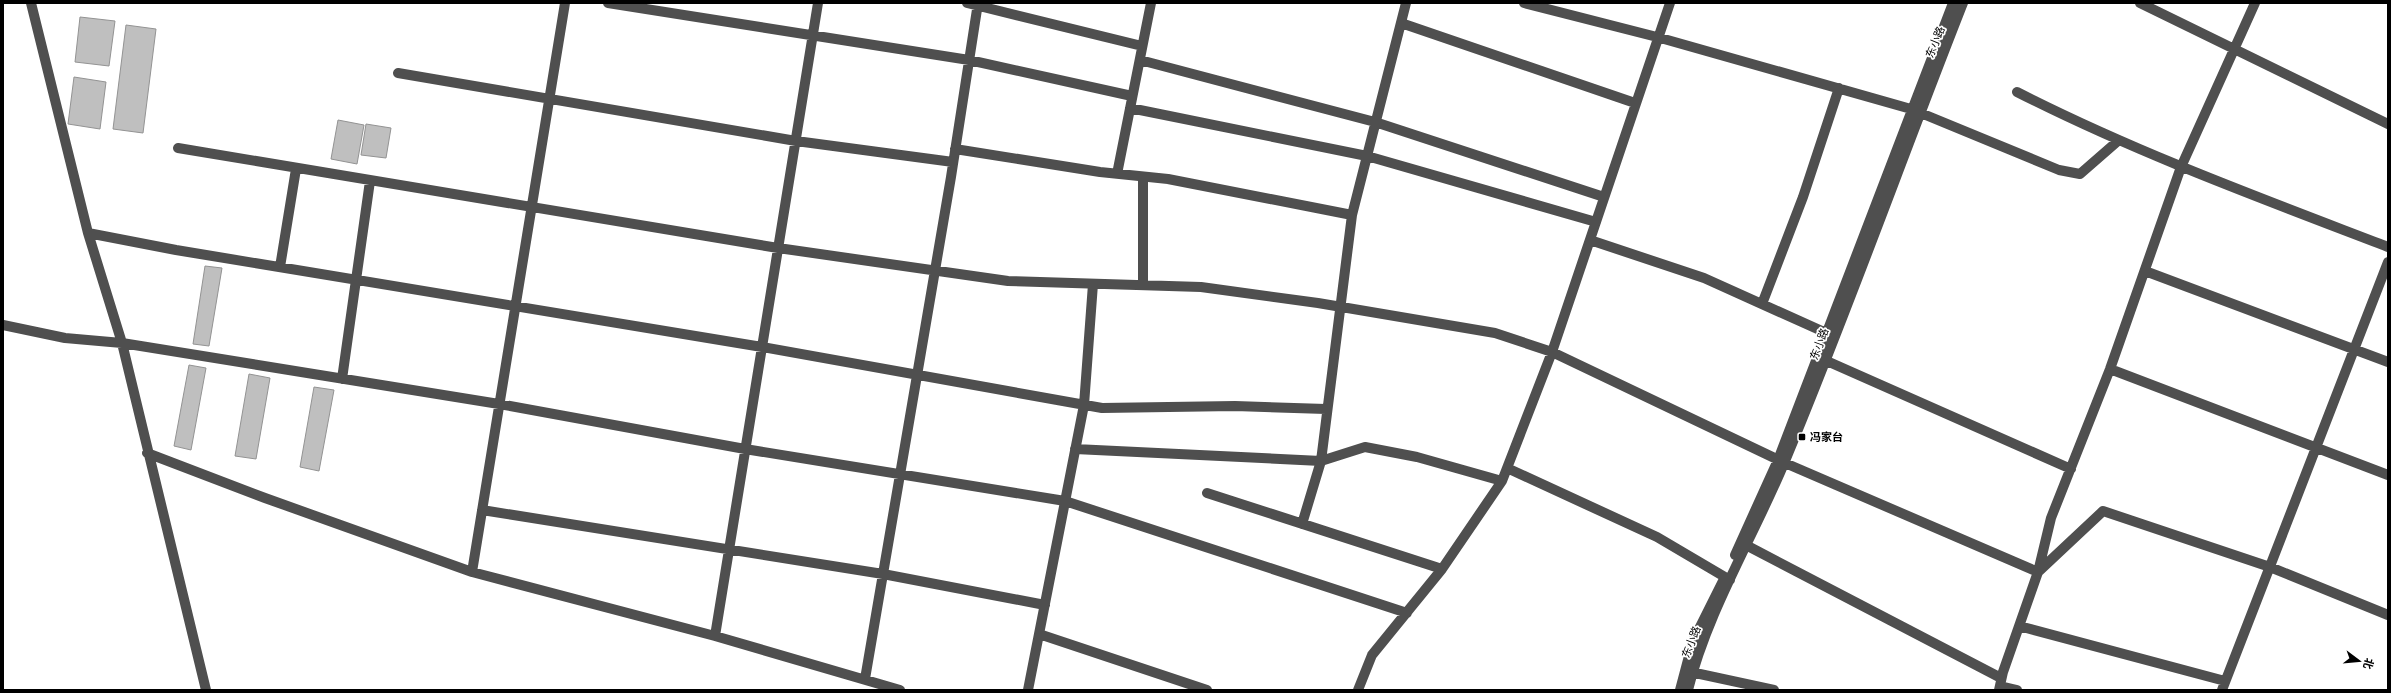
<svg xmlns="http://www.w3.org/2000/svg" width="2391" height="693" font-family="'Sofia Sans Condensed','Noto Sans SC',sans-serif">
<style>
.building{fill:#bfbfbf;stroke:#939393}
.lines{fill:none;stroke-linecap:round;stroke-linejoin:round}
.minor{stroke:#4f4f4f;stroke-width:10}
.poi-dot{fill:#000;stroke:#fff;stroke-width:1.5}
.labels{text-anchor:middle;stroke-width:3.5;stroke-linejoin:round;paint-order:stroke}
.street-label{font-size:11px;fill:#000;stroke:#fff}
.poi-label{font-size:11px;font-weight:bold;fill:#000;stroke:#fff;text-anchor:start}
</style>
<rect width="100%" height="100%" fill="#fff"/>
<!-- building -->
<path class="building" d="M80,17l35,4 -6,45 -34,-4z
M126,25l30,4 -13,104 -30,-4z
M74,77l32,5 -6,47 -32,-5z
M338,120l26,5 -7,39 -26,-5z
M366,124l25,4 -5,30 -25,-3z
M205,266l17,2 -13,78 -16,-2z
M189,365l17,3 -15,82 -17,-4z
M249,374l21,4 -14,81 -21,-3z
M314,387l20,3 -15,81 -19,-4z"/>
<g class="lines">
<!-- minor -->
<path class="minor" d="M31,3l57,230 34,110 84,347
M608,3l361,57 163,36
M967,3l175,43
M1524,3l133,34 254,72 148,61 21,4 39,-34
M2140,3l248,121
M1401,23l234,80
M1140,60l235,62 229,75
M398,73l398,68 157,21
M2017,92c120,61 246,107 371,155
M1130,108l237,48 229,66
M178,148l600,100 230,33 193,6 117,16 177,30 57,19 233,111 253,109 65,-61 167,56 118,48
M955,149l145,23 68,7 184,36
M1117,174l34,-171
M1143,177v108
M88,233l88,17 586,97 340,61 133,-2 91,3
M1590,240l114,38 129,58
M280,267l16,-98
M2145,271l243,91
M1762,304l41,-107 36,-109
M3,325l62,13 57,5 377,61 246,45 320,52 342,112
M1820,358l251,111
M2110,369l278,106
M342,379l28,-198
M1075,449l246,12 44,-14 52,10 85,24
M147,453l118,45 207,74 243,64 185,54
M1507,468l150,69 73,43
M1207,493l235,76
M482,510l401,64 162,31
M1302,524l19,-63 31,-246 54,-212
M1742,543l259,135
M1735,555l43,-95 175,-457
M472,572l93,-569
M2019,626l206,55
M1039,634l168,56
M715,636l103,-633
M1686,671l88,19
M865,679l86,-502 27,-174
M2000,686l17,4
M1028,690l56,-285 9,-121
M1358,690l14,-35 70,-86 60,-88 50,-129 118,-349
M1680,690l13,-49 32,-64
M1688,690c19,-78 66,-154 97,-229 63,-151 118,-306 178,-458
M1999,690l4,-18 35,-100 13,-54 59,-149 71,-202 74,-164
M2222,690l166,-428"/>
</g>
<!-- markers -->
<rect class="poi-dot" x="1798" y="433" width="8" height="8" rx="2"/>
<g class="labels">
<!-- street labels -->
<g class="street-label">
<text transform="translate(1935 42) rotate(-68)" y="4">东小路</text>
<text transform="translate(1819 344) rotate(-70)" y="4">东小路</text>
<text transform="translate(1691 642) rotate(-69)" y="4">东小路</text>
</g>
<!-- poi labels -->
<g class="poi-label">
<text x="1810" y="441">冯家台</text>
</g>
</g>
<!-- border -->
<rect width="2391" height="693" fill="none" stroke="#000000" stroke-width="8"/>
<!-- north arrow -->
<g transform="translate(2359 661) rotate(106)" stroke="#ffffff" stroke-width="3" paint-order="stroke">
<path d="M0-3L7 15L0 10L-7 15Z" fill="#000000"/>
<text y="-6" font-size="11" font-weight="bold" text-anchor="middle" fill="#000000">北</text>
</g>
</svg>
